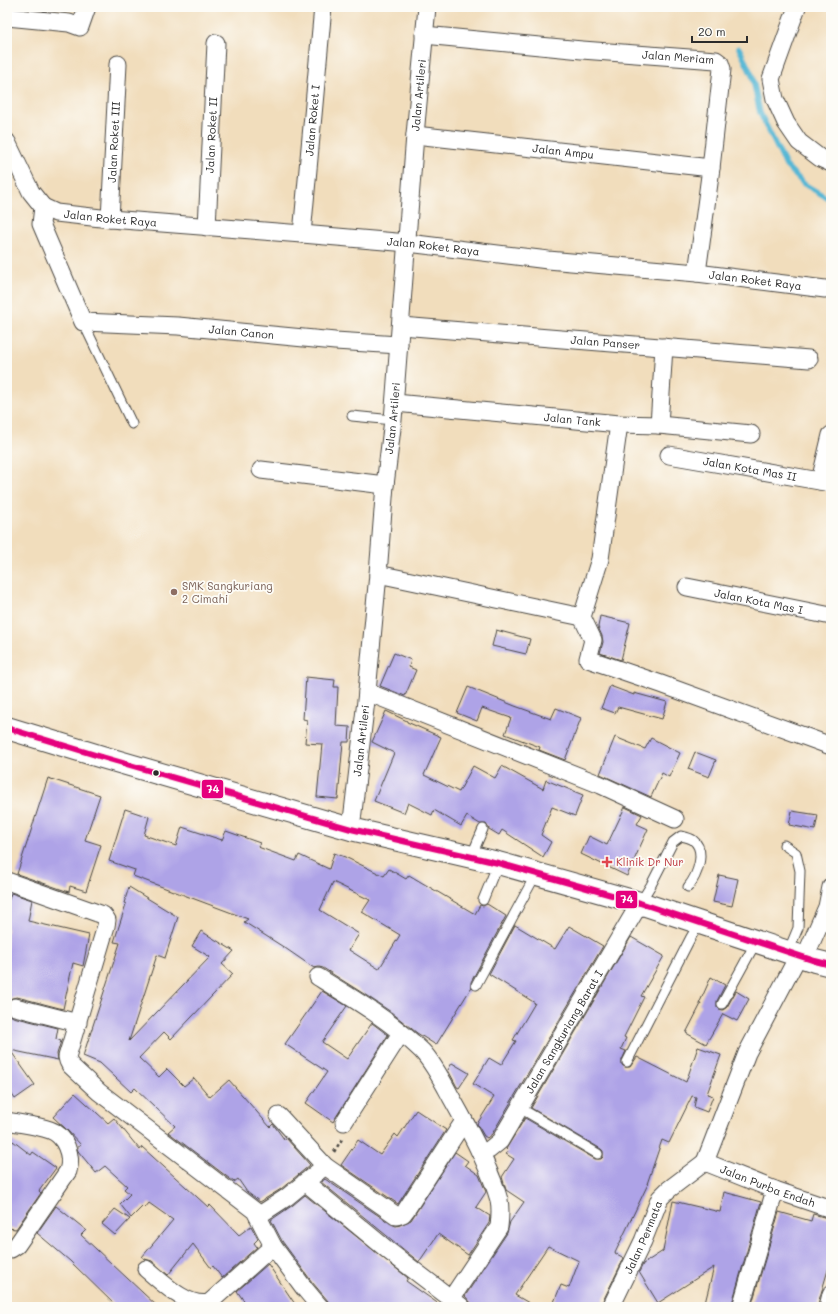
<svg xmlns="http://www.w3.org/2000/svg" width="838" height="1314" font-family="Mali,sans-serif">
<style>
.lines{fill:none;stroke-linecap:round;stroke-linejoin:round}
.stream{stroke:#56b7d4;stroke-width:5.5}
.building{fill:#aea3e7;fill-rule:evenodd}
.service-casing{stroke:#494641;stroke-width:11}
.minor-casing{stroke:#494641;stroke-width:19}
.primary-casing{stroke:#494641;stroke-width:24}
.path{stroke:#494641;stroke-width:2.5;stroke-dasharray:3 3;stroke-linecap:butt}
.service{stroke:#fff;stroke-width:9}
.minor{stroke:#fff;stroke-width:17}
.primary{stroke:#fff;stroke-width:22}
.bus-1-casing{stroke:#fdfcf7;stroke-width:9}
.bus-1{stroke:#e5007d;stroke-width:6}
.education-dot{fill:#8d6e63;stroke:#fdfcf7;stroke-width:1.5}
.bus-dot{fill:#2b2b2b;stroke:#fdfcf7;stroke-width:1.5}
.health-dot{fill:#e0444e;stroke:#fdfcf7;stroke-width:1.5}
.labels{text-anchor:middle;stroke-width:3.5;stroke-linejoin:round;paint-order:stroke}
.street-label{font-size:11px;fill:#2b2b2b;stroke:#fdfcf7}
.education-label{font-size:11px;fill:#785e54;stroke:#fdfcf7;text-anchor:start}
.health-label{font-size:11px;fill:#be3a42;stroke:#fdfcf7;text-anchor:start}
.line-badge{stroke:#fdfcf7;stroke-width:1.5}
.badge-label{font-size:11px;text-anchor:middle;font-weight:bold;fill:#fff}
</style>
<rect width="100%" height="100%" fill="#fdfcf7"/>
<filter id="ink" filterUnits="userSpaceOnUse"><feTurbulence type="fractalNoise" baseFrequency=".025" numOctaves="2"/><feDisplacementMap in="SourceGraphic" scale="8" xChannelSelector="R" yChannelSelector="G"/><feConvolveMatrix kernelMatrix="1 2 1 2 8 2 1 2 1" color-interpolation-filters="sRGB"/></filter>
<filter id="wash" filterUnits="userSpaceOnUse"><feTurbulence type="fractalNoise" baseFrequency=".012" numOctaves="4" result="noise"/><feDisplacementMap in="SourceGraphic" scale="16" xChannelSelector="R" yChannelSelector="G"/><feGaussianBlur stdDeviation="0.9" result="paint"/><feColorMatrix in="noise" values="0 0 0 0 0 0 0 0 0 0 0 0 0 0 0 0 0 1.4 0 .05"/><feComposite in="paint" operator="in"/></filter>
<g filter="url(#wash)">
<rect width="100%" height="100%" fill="#f1ddbc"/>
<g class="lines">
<!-- stream -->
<path class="stream" d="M739,48l13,27 8,38 26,53 18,18 27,16"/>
</g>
<g id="blocks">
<!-- building -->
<path class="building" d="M600,616l30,7 -9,37 -21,-7 3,-11 -1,-6 -4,-9z
M496,630l34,9 -4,15 -34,-8z
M394,653l17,7 -2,7 7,3 -11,26 -25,-10z
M306,677l29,3 -1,7h4l-2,39 14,1 -1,15h-6l-5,57 -21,-2 5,-53 -17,-1 2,-23 -4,-1z
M610,686l24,9v-2l33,9 -5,17 -44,-12 -3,6 -14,-5z
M468,687l47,19 36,13 5,-11 25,10 -16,42 -26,-10 1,-3 -35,-13 6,-16 -29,-10 -5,13 -20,-8z
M386,711l21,10v1l34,15 -17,38 35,17 14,-26 22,12 7,-12 41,23 3,-9 37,15 -8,21 -23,-9 -11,28 10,7 -8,15 -41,-27 -3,5 -10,-6 -3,-5h-6l-13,-8 -6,10 -27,-16 -2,5 -24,-12 -4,10 -30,-12 20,-48 -22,-11z
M615,737l30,12 6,-11 29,15 -11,24 -7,-4 -11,24 -51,-23z
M695,752l21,8 -7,17 -21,-8z
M48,778l52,17 -15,45 16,5 -15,46 -16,-5 -1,6 -52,-18z
M625,807l17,8 -5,9 11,5 -21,47 -46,-22 8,-18 18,9z
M125,809l24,8 -5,18 32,11 6,-19 40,13 4,-9 34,12 -2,4 38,14 3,-6 30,14 5,-16 11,4 39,19 5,-7 17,10 3,-4 66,39 5,-9 3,1 4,-2 19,12 -35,66v6l-35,57 -19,-12 -26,-21 -27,-18 -41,-26 -4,-1 -5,1 -29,-20 -41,-26 4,-3 -115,-43 2,-6 -26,-9zM333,882l37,18 -8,12 38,23 -21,34 -30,-19 10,-16 -39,-24z
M792,811l26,4 -3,15 -26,-5z
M719,875l19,4 -6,27 -19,-4z
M129,887l49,30 -13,41 -8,-3 -28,86 81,-84 -18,-11 9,-15 33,20 -12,13 11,10 -62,65 -7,-7 -25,26 20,19 8,-8 17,17 10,-8 16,19 19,-17 41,47 3,-3 11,15 2,-1 24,27 -29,24 -21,13 -13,-10 -9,-13 -4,3 -66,-50 7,-6 -40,-38 -4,4 -31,-29 -17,-7 37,-113 -6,-1 12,-38 -2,-1z
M11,893l21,7 -4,21 61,14 -6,31 -10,-3 -10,46 -46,-12 -5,1 -5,3v-96z
M515,925l40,24 14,-23 34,20 -111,188 -5,4 -3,-2 -7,-12 17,-27 -21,-13 16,-26 12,7 15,-24 -3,-1 22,-37 -46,-29z
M631,937l33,19 -23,40 3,1 -20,40 2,1 -5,11 5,2 -4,9v5l3,2h5l7,-10 49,25 12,-35 23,8 -14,39 6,2 -6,16 -13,-5 2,-10 -4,-1 -23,47 -7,-3 -15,44h1l-33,69 9,5 -22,45 -1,4h-49l9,-22 8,3 10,-27 -31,-15 -33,49 21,12h-64l-1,-4 -6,-7 42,-63 3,-11 14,-20 -18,-12 -4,-13 12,-18 -8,-5 2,-3 -2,-2 19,-31 70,41h6l2,-2v-6l-2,-2 -70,-41z
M711,977l14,8 -8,16v6l2,2 4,1 4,-3 9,-16 13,8 -12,22 -14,-7 -17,30 -20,-11 15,-29h-2z
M322,991l25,15 -25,36 25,17 25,-36 16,12 -52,82 -3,5 -27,-19 21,-31 -42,-28z
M7,1013l6,4 45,11 -2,11 5,2 -4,13 1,6 -48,-10 25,35 -20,14 -8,-12z
M452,1063l17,10 -10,15 -2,-1 -9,-17z
M75,1093l33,30 6,-5 26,32 2,-3 66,60 2,-2 29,30 12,-9 7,13 -4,4 3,4 -35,31 -9,-12 -2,2 -18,-24 -25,31 -16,-14 -7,-2 -3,-2 31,-37 -24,-17 -4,5 -2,-2 -12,12 -11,-14 10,-10 -6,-5 3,-3 -22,-20 -9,7 -18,-22 -1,-3 4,-3 -15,-16 -13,-12z
M416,1110l30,20 -48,74 -57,-39 17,-25 22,15 15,-21 3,3z
M13,1141l18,14 2,-3 23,16 -17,23 2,2 -25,36 -9,-1v-78z
M455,1152l13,9 -3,4 14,10 7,17 -10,15 14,9 -1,7 -21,32 -30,-21 -19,28 -98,-80 4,-3 66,45 5,2 4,-1 11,-5z
M724,1192l37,10 -30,105h-27l10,-40 -56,36 -19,-31 4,-8 20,-13 10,-50 47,11z
M305,1195l103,83 -2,3 37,26h-113l-2,-6 -16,-19 -30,-41 -11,-21 22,-15z
M56,1206l30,24 -5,5 77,72h-41l-47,-46 -33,-28z
M115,1209l15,10 -15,16 -13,-11z
M779,1212l32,9 2,-7 18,5v41l-14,47h-66z
M268,1264l29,43h-49l-11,-16z"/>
</g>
</g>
<g filter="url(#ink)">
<use href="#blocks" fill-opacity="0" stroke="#494641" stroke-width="1"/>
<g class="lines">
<!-- service casing -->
<g class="service-casing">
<path id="service" d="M83,322l49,102
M352,416l41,4
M784,845l12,8 4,18 -2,57 -10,24
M471,857l12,-28
M483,900l15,-37
M640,903l11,-18 22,-43 8,-6c4,1 9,2 12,4 14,11 4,36 -5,47
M476,985l60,-111
M722,1004l34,-62
M627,1062l64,-125 9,-15
M520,1108l78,46"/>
</g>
<!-- minor casing -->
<g class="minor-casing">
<g id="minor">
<path d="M797,7l-26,72 4,20 11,24 13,19 21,16 11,5"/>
<path d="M7,17l62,6 11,4 7,-20"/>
<path id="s1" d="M424,35l158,15 134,10 4,3 2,6 -11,99 -14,105"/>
<path id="s2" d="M415,135l296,33"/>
<path id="s3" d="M7,142l24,50 12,15 -2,17 42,98 95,4 157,15 64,4"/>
<path id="s4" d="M43,207l13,6 54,6 192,15 106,9 140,17 149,13 128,16"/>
<path id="s5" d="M110,219l8,-155"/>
<path id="s6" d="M207,227l9,-184"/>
<path id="s7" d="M302,234l21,-227"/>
<path id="s8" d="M401,326l408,33"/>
<path id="s9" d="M395,403l224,21 40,1 92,9"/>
<path d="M619,424l-19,135 -18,58 11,23 -5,19 73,25 170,62"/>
<path d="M659,425l5,-78"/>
<path id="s10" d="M669,455l162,28"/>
<path d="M261,470l124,15"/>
<path d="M820,481l11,-46"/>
<path d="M378,574l204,43"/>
<path id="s11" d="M687,587l144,29"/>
<path d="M367,692l234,93 74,34"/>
<path id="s12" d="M351,829l16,-137 11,-118 7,-89 8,-65 22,-285 12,-128"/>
<path d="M7,881l96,34 4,5 -1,6 -39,131 1,4 2,4 29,27 156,119 18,35 31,42 16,19"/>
<path d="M805,957l22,-50 4,-20"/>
<path d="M318,977c36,22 73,44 104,74 12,13 21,31 29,46 17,30 39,70 48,103 2,9 1,18 0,27l-48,72"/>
<path d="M15,1007l63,16"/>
<path d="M279,1116l46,50 72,50 6,-2 3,-4 58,-89"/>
<path d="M7,1121c14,3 29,4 43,9 15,5 23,26 18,41l-51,74 -6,4 -4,-1"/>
<path d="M344,1122l57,-89"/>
<path id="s13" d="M480,1152l9,-2 11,-9 140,-238"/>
<path d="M705,1162l42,-109 47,-89 4,-9"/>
<path id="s14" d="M705,1162l70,28 56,19"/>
<path d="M305,1182l85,70 72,55"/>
<path d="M258,1216l29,-19 38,-31"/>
<path d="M146,1269c16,13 41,39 63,34l64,-57"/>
<path id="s15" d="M611,1307l32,-66 17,-43 8,-8 37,-28"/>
<path d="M741,1307l34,-117"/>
<path d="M828,1307l3,-13"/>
</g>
</g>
<!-- primary casing -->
<g class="primary-casing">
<path id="primary" d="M7,728l95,29 249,72 147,34 142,40 175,58 16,4"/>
</g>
<!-- path -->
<path class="path" d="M334,1152l8,-13"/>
<!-- service -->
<use href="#service" class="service"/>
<!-- minor -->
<use href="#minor" class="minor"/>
<!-- primary -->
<use href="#primary" class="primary"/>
<!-- bus-1 casing -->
<g class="bus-1-casing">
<path id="bus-1" d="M7,728l95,29 249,72 147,34 142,40 175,58 16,4"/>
</g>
<!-- bus-1 -->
<use href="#bus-1" class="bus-1"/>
</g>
</g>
<!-- markers -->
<circle class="education-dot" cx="174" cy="592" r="4"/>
<circle class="bus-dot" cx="156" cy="773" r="3.5"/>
<path class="health-dot" d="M605 856h4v4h4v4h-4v4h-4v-4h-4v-4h4z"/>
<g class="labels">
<!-- street labels -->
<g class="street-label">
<text dy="4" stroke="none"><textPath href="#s1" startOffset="255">Jalan Meriam</textPath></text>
<text dy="4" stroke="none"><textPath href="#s12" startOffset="737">Jalan Artileri</textPath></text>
<text dy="4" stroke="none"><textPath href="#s7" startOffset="114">Jalan Roket I</textPath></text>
<text dy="4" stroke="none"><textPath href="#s6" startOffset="92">Jalan Roket II</textPath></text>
<text dy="4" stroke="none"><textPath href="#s5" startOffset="77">Jalan Roket III</textPath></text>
<text dy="4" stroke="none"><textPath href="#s2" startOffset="149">Jalan Ampu</textPath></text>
<text dy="4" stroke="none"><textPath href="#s4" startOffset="69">Jalan Roket Raya</textPath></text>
<text dy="4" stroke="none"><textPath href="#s4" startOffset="393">Jalan Roket Raya</textPath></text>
<text dy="4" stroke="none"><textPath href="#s4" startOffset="717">Jalan Roket Raya</textPath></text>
<text dy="4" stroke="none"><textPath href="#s3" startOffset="357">Jalan Canon</textPath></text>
<text dy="4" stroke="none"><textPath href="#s8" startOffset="205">Jalan Panser</textPath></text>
<text dy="4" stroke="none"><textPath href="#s12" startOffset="413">Jalan Artileri</textPath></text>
<text dy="4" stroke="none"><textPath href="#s9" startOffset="178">Jalan Tank</textPath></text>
<text dy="4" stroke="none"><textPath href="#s10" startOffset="82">Jalan Kota Mas II</textPath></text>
<text dy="4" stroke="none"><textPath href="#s11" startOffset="73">Jalan Kota Mas I</textPath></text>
<text dy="4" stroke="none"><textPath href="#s12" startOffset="89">Jalan Artileri</textPath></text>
<text dy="4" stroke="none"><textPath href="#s13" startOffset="150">Jalan Sangkuriang Barat I</textPath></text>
<text dy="4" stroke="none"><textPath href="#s14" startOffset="67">Jalan Purba Endah</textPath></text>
<text dy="4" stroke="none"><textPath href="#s15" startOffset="77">Jalan Permata</textPath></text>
</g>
<!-- education labels -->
<g class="education-label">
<text x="182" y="590">SMK Sangkuriang<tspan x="182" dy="13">2 Cimahi</tspan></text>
</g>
<!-- health labels -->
<g class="health-label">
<text x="616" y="866">Klinik Dr Nur</text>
</g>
</g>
<g class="line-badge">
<rect x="201" y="779" width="23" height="20" rx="4" fill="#e5007d"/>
<rect x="615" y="890" width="23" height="19" rx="4" fill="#e5007d"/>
</g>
<g class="badge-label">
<text x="213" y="793">74</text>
<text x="627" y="903">74</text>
</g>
<!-- margin -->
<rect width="838" height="1314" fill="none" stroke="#fdfcf7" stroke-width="24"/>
<!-- scale -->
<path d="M692 36v6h55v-6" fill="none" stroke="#2b2b2b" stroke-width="2"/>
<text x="698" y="36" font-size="12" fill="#2b2b2b" stroke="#fdfcf7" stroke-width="3" paint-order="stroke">20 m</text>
</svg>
